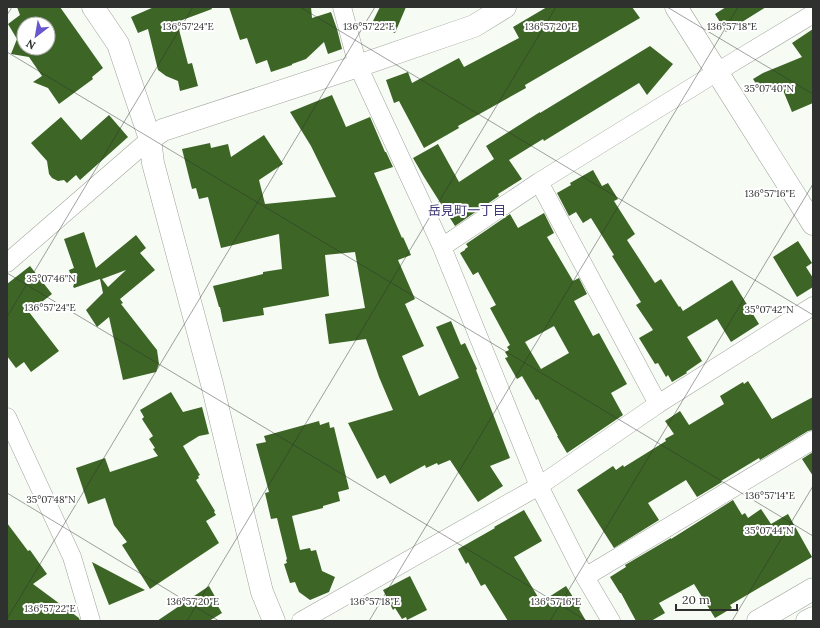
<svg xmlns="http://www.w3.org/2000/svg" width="820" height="628" font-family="Lora,'Noto Sans JP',serif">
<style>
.building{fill:#3d6526;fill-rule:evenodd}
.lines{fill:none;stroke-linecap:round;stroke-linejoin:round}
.street-casing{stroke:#9fa39d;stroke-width:19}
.secondary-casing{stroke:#9fa39d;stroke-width:23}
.street{stroke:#fff;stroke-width:18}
.secondary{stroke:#fff;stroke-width:22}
.ticks{fill:none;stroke:#2f312f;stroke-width:1;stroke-opacity:0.45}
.labels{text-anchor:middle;stroke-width:4;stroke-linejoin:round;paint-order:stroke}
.neighbourhood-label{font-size:13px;fill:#403a76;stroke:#fff}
.ticks-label{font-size:10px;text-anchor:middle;fill:#2f312f;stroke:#fff;stroke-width:4;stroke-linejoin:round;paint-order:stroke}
</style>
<rect width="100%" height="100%" fill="#f6fbf4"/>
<!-- building -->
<path class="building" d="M17,7h43l43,61 -11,9 1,2 -34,25 -11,-16 -15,-6 9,-6 -13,-19 -18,-3 6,-15 -9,-15 12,-9zM24,24h24v24h-24z
M154,7h57l1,2 -35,13 11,42 4,-1 6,23 -18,5 -2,-10 -12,-5 -8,-6 -10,-41 -10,4 -7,-16z
M229,7h82l1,11 19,-6 6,17 5,20 -14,5 -4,-12 -18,17 -14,5v1l-21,7 -4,-12 -11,4 -9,-26 -7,2z
M380,7h26l-11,26 -23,-10z
M547,7h85l8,11 -115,67 1,3 -68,38 1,2 -35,20 -25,-47 -5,2 -8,-23 22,-8 4,11 47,-25 5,9 55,-29 -6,-11z
M726,7h40l-40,25 -11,-18z
M813,29v74l-21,9 -12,-29 -17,11 -10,-15 10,-6 39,-16 -10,-14z
M650,46l23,18 -26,31 -8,-12 -95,58 -1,-2 -34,21 13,19 -24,15 1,2 -44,30 -31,-49 -11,-19 25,-14 21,38 35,-23 -8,-13 54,-34v1z
M332,95l14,32 24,-10 15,35h1l7,15 -19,6 28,65 1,-1 8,18 -13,5 17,39 -10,5 19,42 -22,10 17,40 40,-18 -23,-51 15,-6 10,24 4,-2 12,26 -1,1 34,88 -20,8 13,20 -25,16 -28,-42 -12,5 -1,-2 -11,5 -1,-3 -35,19 -5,-9 -8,4 -29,-56 45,-13 -14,-33 -13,-38 -37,5 -4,-30 40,-6 -10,-56 -30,3 4,41 -66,12 1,7 -41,7 -3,-15h-1l-6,-21 50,-12v-2l19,-3 -3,-35 -58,14 -13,-51 -9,2 -3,-11 -4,1 -10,-40 28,-6 1,5 17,-4 3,13 33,-22 19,29 -24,16 6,24 71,-7 -25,-51 -21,-34z
M109,115l19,22 -48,43 -4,-5 -9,8 -3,-3 -6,1 -6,-3 -3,-4 -2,-13 -16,-18 30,-26 20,23z
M593,170l9,16 6,-3 10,16 -4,2 21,33 -8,6 28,43 6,-4 18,28 1,-1 3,5 49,-31 27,44 -28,18 -14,-23 -30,18 15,24 -16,11 1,1 -15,9 -4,-7 -2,2 -8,-14 -3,1 -16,-26 14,-8 -17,-25 5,-3 -29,-46 2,-1 -23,-37 -8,5 -7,-11 -7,4 -12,-23 14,-8 -1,-2z
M544,213l10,20 -7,4 26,44 6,-3 8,16 -13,7 19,35 6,-3 28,51 -16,9 12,22 -56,38 -10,-17h1l-20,-37 -2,1 -14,-24 -5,3 -12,-21 3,-1 -3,-5 4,-2 -2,-3 3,-2 -20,-37 6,-3 -18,-33 -5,3 -13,-22 5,-3v-1l3,-2 -2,-3 44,-30 8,14zM554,326l15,27 -28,16 -16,-27z
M84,232l12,36 40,-33 10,13 -6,5 15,17 -35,29 3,4 -2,1 36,46 2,14 -3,8 -33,8 -14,-63 -12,10 -11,-17 17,-17 -3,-14 -26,9 -1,-2 1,-1 -5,-15 5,-2 -10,-29zM126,270l-18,17 -6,-8z
M798,241l14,22 -6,4 7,11v9l-16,10 -24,-40z
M30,266l22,28 -23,18 30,39 -28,21 -7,-10 -8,6 -9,-12v-72z
M748,381l24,38 41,-22v33l-5,1 -48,29 -1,-2 -38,23 1,1 -25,15 -11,-17 -38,23 11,17 -45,28 -37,-58 36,-24 3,4 7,-5 1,2 42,-26 -1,-2 9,-5 -9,-13 15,-10 9,14 35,-21 -4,-8 23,-14 1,2z
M171,392l12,20 19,-5 7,27 -10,2 -16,10 17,29 -2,1 1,2 -3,2 19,31 -1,1 2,3 -10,6 13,22 -69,46 -28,-44 5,-3 -13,-17 -9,-27 -17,6 -12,-36 29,-10 5,14 48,-16 -5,-7 2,-1 -6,-9 4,-3 -11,-17 2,-2 -4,-7z
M319,421l1,4 9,-3 1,6 4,-1 15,62 -11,3 2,9 -17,5v2l-31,8 8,34 10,-2 1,3 5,-1 6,21 13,6 -6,15 -19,8 -11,-8 -4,-10 -5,1 -6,-19 3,-1 -1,-3 1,-1 -10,-41 -6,1 -6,-26 4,-1 -13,-48 10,-2 -2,-6z
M813,452v24l-11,-17z
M733,500l9,15 3,-2 3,5 13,-9 10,15 17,-10 24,43 -82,48 2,3 -17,10 -21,-34 -35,19 6,10 -14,8h-15l-15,-28h-1l-10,-16 16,-10 -1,-2 46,-27v1z
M524,510l18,31 -28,16 27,45 25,-16 14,22 -1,1 7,12h-78l-23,-37 -4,2 -13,-24 -2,2 -8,-15 37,-21 -1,-1z
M7,523l21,28 2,-1 17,24 -14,10 46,34 1,3h-73z
M92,562l53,28 -36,15z
M410,576l17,34 -20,10 -1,-3 -4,2 -7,-11 -2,2 -10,-20z
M209,586l9,16 -2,1 6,10 -13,8h-52z"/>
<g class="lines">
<!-- street casing -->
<g class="street-casing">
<path id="street" d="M342,7l16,59 84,181 97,239 46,91 26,44
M539,182l119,222
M442,247l97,-65 178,-110 96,-58
M7,263l143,-124
M7,417l65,140 19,64
M585,577l228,-137
M301,621l238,-135 119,-82 155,-98"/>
</g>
<!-- secondary casing -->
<g class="secondary-casing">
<path id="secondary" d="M93,7l25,37 32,95 3,24 59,221 50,208 12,29
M676,7l137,217
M150,139l13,-9 195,-64 116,-40 31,-19
M758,621l55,-32
M807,621l6,-3"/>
</g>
<!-- street -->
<use href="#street" class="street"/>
<!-- secondary -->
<use href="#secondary" class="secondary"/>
</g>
<!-- ticks -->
<path class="ticks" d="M300,7l513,308M667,7l146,87M7,15l5,-8M7,52l806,484M7,273l580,348M7,317l186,-310M7,493l212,128M7,619l368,-612M187,621l369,-614M369,621l369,-614M550,621l263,-437M732,621l81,-135"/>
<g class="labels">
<!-- neighbourhood labels -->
<g class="neighbourhood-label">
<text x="467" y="215">岳見町一丁目</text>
</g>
</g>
<g class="ticks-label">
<text x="188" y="30">136°57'24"E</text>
<text x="369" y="30">136°57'22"E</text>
<text x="551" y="30">136°57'20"E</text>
<text x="732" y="30">136°57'18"E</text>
<text x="769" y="92">35°07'40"N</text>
<text x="770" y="197">136°57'16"E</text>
<text x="51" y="282">35°07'46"N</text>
<text x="50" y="311">136°57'24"E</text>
<text x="769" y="313">35°07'42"N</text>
<text x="770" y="499">136°57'14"E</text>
<text x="51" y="503">35°07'48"N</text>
<text x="769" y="534">35°07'44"N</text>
<text x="193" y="605">136°57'20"E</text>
<text x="375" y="605">136°57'18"E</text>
<text x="556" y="605">136°57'16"E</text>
<text x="50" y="612">136°57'22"E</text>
</g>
<!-- border -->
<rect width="820" height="628" fill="none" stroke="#2f312f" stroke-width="16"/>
<!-- north arrow -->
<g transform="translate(36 36) rotate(211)"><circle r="19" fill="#ffffff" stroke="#acadac"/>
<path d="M0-3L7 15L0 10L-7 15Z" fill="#6856cf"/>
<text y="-6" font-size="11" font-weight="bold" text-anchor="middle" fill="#2f312f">N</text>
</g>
<!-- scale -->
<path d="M676 604v6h61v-6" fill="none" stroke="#2f312f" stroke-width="2"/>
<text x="682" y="604" font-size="12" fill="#2f312f" stroke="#ffffff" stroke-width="3" paint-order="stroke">20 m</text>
</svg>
